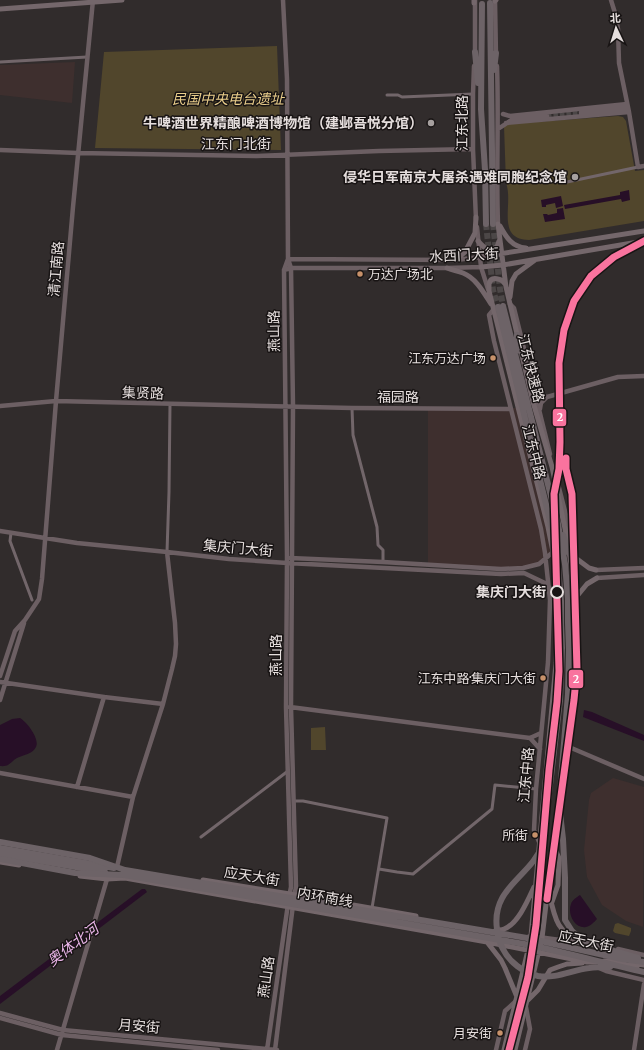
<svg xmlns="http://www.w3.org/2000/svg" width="644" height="1050" font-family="Merriweather,'Noto Sans SC',serif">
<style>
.built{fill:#3e2f2e}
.green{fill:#51462c}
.water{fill:#270f27}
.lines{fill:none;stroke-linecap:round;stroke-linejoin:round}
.secondary-tunnel{stroke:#4c4747;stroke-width:4.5;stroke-dasharray:4.5 2;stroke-linecap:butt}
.highway-tunnel{stroke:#4c4747;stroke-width:6;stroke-dasharray:6 3;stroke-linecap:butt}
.street{stroke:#72666a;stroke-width:3}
.secondary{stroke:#6c5f63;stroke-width:4.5}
.primary{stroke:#74676b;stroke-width:5}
.highway{stroke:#6d6367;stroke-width:6}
.highway-bridge{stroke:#6d6367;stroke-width:6}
.metro-1-casing{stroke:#181414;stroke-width:10}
.metro-1{stroke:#f9739e;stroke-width:7}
.poi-dot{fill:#a6a09f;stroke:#181414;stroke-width:1.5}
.bus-dot{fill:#c7916a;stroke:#181414;stroke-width:1.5}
.stop-dot{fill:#181414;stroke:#e5dedd;stroke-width:2}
.labels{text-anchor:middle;stroke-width:3;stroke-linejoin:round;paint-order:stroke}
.bus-label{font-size:13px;fill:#e5dedd;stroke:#181414;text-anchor:end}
.park-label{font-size:14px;font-style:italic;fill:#eace8b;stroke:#181414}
.poi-label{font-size:14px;font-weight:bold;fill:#e5dedd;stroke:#181414;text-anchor:end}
.street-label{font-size:14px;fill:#e5dedd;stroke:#181414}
.stop-label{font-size:14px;font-weight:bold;fill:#e5dedd;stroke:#181414;text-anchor:end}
.water-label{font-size:15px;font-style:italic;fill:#e9b4e8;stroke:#181414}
.line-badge{stroke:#181414;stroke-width:1.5}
.badge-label{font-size:11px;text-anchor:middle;font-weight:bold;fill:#fff}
</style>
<rect width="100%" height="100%" fill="#312c2c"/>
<!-- built -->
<path class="built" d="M75,62l-3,41 -72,-8v-30z
M428,408h90l35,144 -14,12 -16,4 -95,-3z
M613,778l31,9 -1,140 -17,-6 -24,-16 -15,-28 -3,-27 5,-50 2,-7z"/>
<!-- green -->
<path class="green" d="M277,46l4,104 -186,-2 9,-96z
M618,116l5,1 3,4 9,50 9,-1v51l-115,19c-34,-1 -15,-36 -23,-57l-2,-57 4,-2z
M325,727l1,23h-15v-22z
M618,923l13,5v3l-2,5 -14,-3 -2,-2 2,-7z"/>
<!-- water -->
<path class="water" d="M629,190l1,10 -8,2 -1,-3 -56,10 -1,-4 56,-10v-3z
M561,196l2,10 -7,2 -1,-5 -9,2v2h-4l-1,-7z
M563,208l2,11 -20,3 -2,-8h4l1,1 9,-2v-4z
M584,710l8,2 52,23v6l-61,-24z
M20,718c7,4 20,21 16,29 -3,7 -13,8 -19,11 -7,4 -7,9 -17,8v-41l12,-6z
M142,889h3l2,3 -147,112v-8z
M580,895l17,24c-3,3 -6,7 -11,8 -11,2 -19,-13 -15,-23 1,-4 6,-7 9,-9z"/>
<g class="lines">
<!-- secondary-tunnel -->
<path class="secondary-tunnel" d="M547,116l34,-3"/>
<!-- highway-tunnel -->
<path class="highway-tunnel" d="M486,224l7,66 5,17
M493,224l7,65 3,17"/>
<!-- street -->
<path class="street" d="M0,62l87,-5
M387,95h11l4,2 71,-3
M567,182l71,-15
M352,408l1,27 24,92 1,18 5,5v12
M11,533l-1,8 22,59
M167,552l2,-60 1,-88
M294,801h9l84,17 -15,90
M201,837l87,-66
M379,869l18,3 16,2 79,-65 3,-24 41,4"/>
<!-- secondary -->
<path class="secondary" d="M283,0l4,79 1,180 3,9 2,138 -2,301 5,180 -2,10
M495,0l1,56
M611,0l4,13 3,16 1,34 10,49 9,55 6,-1
M475,54v-54
M474,66l-1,28v55l3,71
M497,66c2,53 -1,105 1,158
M581,113l47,-5
M503,114l7,2 117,-12
M506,123l123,-11
M498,129l15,-10 34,-3
M0,150l78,3 179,3 122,-5 94,-2
M477,227l4,40 7,22
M288,259l-4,11 3,288 -1,149 5,180 -2,10
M288,259l168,1 24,-3
M284,270l7,-2h156l34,-1
M510,304l4,4 36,146
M494,309l-5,6 5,26 47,188 4,24 5,47 -2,62 -12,127 -2,41 5,12
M535,392l5,3 7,2
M0,406l56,-5 296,7 158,1
M540,409l1,-6 6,-6 71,-20 26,-1
M556,476l12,47 5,26
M0,531l77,12 90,9 62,7 58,4 214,11 23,-1 23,11 11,16
M290,558l93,4 118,7 22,-1 16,-4 14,-12
M596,570l48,-2
M597,578l47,-3
M0,676l15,-45 10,-11 14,-21 3,-20 14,-178 17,-194 20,-207
M0,682l104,15 59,7
M0,700l24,-77
M290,707l240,31 11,-5
M530,738l10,11
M569,747l75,32
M0,773l133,24
M77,787l27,-90
M117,867l16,-70 30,-93 9,-35 3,-13 1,-12 -1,-21 -8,-71
M528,937l3,-1 51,7
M618,949l26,6
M599,968l7,3 38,9
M0,1013l63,17 214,20
M0,1018l62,17 156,15
M57,1050l50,-171
M267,1050l21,-146
M275,1050l18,-145
M496,1050l9,-39 11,-10
M525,1050l5,-21 -4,-22
M634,1050l10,-66"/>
<!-- primary -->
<path class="primary" d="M474,0v3
M495,1l1,-1
M0,9l122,-9
M498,224l8,63 27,115 19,65 16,76
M500,226c6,11 12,21 26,22
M478,241c6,7 10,11 19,6l2,-6
M480,257l164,-26
M456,260l9,-8 10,-19 1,-16
M481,267l22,-2 141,-24
M447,268c5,2 11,3 16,5 13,5 21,20 28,31
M510,297l2,-16 4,-7 19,-14
M569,553l20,15 7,2
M573,601l14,-17 10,-6
M563,784l5,-27 7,-92 -4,-101 -2,-13
M0,862l19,3
M80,876l27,3 18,-1 362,64 100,20h9
M203,880l87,14 126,22
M549,892c5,24 8,44 35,50
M552,902l6,-17 1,-27 -6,-13
M495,931c2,-1 6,-1 9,-2 14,-5 24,-29 30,-42
M487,942l14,18 4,8 12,29
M604,961h5l28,6
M633,963l11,2
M528,1000l10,-10 12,-20 8,-3 9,-3 15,-1
M504,1050l24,-100 3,-14 25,-273 2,-63 -5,-48 -5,-25 -59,-236c0,-1 0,-5 0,-7 2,-9 13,-5 16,0
M515,1050l27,-112 10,-84 6,-47"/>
<!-- highway -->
<path class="highway" d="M490,3l3,221
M482,4l-1,105 4,61 1,54
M475,52l3,31
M494,70l2,-17
M503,306l55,218 7,40 3,35v24l1,27
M498,307l54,222 6,38 3,34v23l1,24 -2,52 -17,144
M517,335v16
M563,535l6,18
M0,848l114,20
M0,854l105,18"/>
<!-- highway-bridge -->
<path class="highway-bridge" d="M569,650l-1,44 -9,110 4,35 2,39v42l7,11 9,8 19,8 38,11
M0,842l90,16 35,12 402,68 95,21 22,3
M543,844c-12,33 -52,43 -46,85 1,7 2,14 6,20 6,13 21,24 35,27 18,3 34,-6 51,-8 7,-1 14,-1 21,-1
M0,859l75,14 49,2 400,69c40,8 80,19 120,28"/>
<!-- metro-1 casing -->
<g class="metro-1-casing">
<path id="metro-1" d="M547,899l27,-199 3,-31 -5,-175 -6,-25v-11
M509,1050l19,-73 8,-52 13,-155 8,-68 2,-31 -5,-177 5,-25 1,-27 -1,-79 5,-33 10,-29 17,-25 23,-19 30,-16"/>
</g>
<!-- metro-1 -->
<use href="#metro-1" class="metro-1"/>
</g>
<!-- markers -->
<g class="poi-dot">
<circle cx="431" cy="123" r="4"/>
<circle cx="575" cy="177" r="4"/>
</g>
<g class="bus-dot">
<circle cx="360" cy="274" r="3.5"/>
<circle cx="493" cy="358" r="3.5"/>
<circle cx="543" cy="678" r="3.5"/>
<circle cx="535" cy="835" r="3.5"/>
<circle cx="500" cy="1033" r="3.5"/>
</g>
<circle class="stop-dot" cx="557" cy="592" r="6"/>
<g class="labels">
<!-- bus labels -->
<g class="bus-label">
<text x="368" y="279" text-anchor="start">万达广场北</text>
<text x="486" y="363">江东万达广场</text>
<text x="536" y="683">江东中路·集庆门大街</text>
<text x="528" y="840">所街</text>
<text x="492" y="1038">月安街</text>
</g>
<!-- park labels -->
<g class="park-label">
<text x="228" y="104">民国中央电台遗址</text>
</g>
<!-- poi labels -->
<g class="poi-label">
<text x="423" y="128">牛啤酒世界精酿啤酒博物馆（建邺吾悦分馆）</text>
<text x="567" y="182">侵华日军南京大屠杀遇难同胞纪念馆</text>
</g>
<!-- street labels -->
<g class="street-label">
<text transform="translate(462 123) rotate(-90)" y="5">江东北路</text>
<text x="236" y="149">江东门北街</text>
<text transform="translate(464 255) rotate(-3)" y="5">水西门大街</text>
<text transform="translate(56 269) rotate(-85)" y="5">清江南路</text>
<text transform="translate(274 331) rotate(-91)" y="5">燕山路</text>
<text transform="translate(531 368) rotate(76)" y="5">江东快速路</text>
<text transform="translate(143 393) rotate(2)" y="5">集贤路</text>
<text x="398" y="402">福园路</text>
<text transform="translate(534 452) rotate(76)" y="5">江东中路</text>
<text transform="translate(238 548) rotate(5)" y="5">集庆门大街</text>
<text transform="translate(276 655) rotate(-90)" y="5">燕山路</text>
<text transform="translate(526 775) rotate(-85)" y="5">江东中路</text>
<text transform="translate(252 876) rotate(9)" y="5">应天大街</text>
<text transform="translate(325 897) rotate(10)" y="5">内环南线</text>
<text transform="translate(586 941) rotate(12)" y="5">应天大街</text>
<text transform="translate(266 977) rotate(-82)" y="5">燕山路</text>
<text transform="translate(139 1026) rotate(5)" y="5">月安街</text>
</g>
<!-- stop labels -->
<g class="stop-label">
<text x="546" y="597">集庆门大街</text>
</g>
<!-- water labels -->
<g class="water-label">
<text transform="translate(73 945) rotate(-37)" y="5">奥体北河</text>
</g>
</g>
<g class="line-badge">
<rect x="552" y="408" width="15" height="19" rx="4" fill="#f9739e"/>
<rect x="568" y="669" width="16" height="20" rx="4" fill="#f9739e"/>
</g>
<g class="badge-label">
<text x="560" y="421">2</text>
<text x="576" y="683">2</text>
</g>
<!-- north arrow -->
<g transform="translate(616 28) rotate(356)" stroke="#181414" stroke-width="3" paint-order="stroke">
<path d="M0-3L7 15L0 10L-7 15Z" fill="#e5dedd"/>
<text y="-6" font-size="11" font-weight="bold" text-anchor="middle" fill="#e5dedd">北</text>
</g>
</svg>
